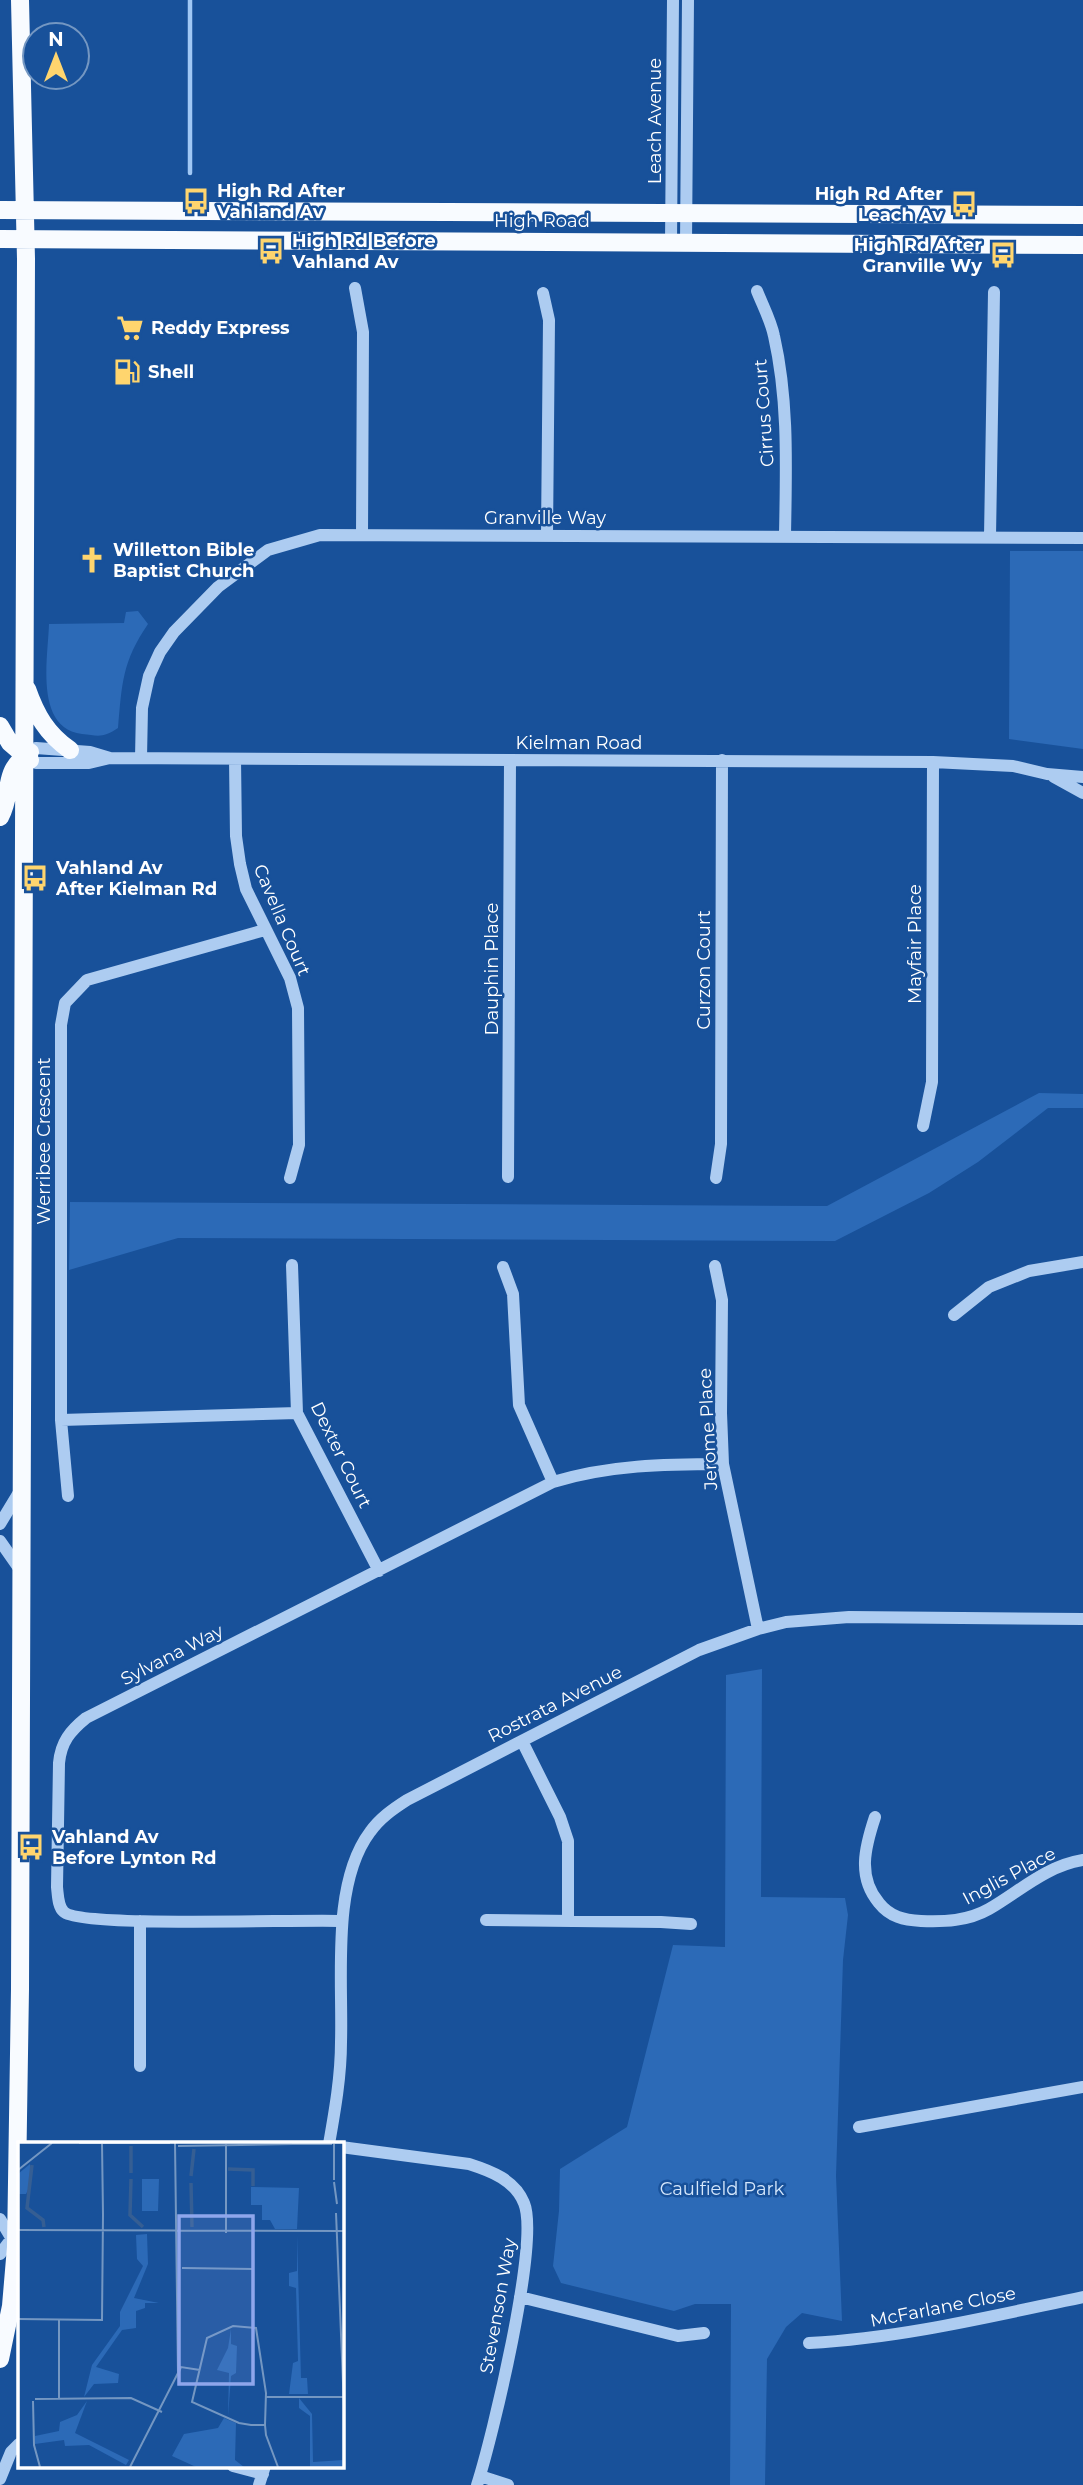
<svg xmlns="http://www.w3.org/2000/svg" width="1083" height="2485" font-family="Montserrat,sans-serif">
<style>
.green{fill:#2c6ab7}
.lines{fill:none;stroke-linecap:round;stroke-linejoin:round}
.stream{stroke:#a0c7f4;stroke-width:4.5}
.minor{stroke:#adccf1;stroke-width:12}
.major{stroke:#f8fbff;stroke-width:18}
.labels{text-anchor:middle;stroke-width:5;stroke-linejoin:round;paint-order:stroke}
.street-label{font-size:18px;fill:#fff;stroke:#18519a}
.poi-label{font-size:18px;font-weight:bold;fill:#fff;stroke:#18519a;text-anchor:start}
.park-label{font-size:18px;fill:#d5e7fc;stroke:#18519a}
.inset-river{fill:none;stroke:#355e93;stroke-width:3.5}
.inset-road{fill:none;stroke:#7497c2;stroke-width:2}
.view{fill:#8ea6ec;fill-opacity:0.15;stroke:#8ea6ec;stroke-width:3.5}
.inset-edge{fill:none;stroke:#fff;stroke-width:3.5}
</style>
<rect width="100%" height="100%" fill="#18519a"/>
<!-- green -->
<path class="green" d="M1010,551h73v198l-74,-10z
M138,611l10,13c-26,38 -26,60 -30,104 -15,10 -19,8 -36,6 -48,-6 -34,-76 -33,-110l75,-1 2,-11z
M1039,1093l44,1v14h-35l-70,54 -49,31 -94,48 -657,-3 -109,32 1,-68 757,4z
M762,1669l-1,228 84,1 3,17 -5,45 -7,216 6,145 -40,-8 -16,14 -19,32 -2,126h-35l1,-181h-36l-21,7 -113,-28 -8,-17 6,-55 1,-42 67,-42 46,-182 52,2 1,-272z"/>
<g class="lines">
<!-- stream -->
<path class="stream" d="M190,173v-173"/>
<!-- minor -->
<path class="minor" d="M671,243l2,-243
M686,243l2,-243
M355,288l8,44 -1,203
M757,291c6,15 14,30 17,45 15,66 12,134 11,200
M543,293l6,27 -2,215
M990,537l4,-245
M36,748l54,4 20,6
M141,758l1,-50 7,-32 11,-24 14,-20 44,-45 50,-37 52,-15 763,3
M235,759l1,77 4,28 6,25 44,89 8,30 1,137 -9,33
M36,763h53l21,-5 823,4 80,4 34,8 36,3
M1054,777l29,16
M923,1126l9,-44 1,-320
M508,1177l2,-417
M716,1178l5,-34 1,-384
M292,1265l5,148 82,158
M715,1266l7,34 -1,113 2,51 35,165
M503,1267l10,27 6,111 34,77
M954,1315l35,-28 40,-16 54,-9
M61,1420l236,-7
M68,1496l-7,-76v-395l4,-22 22,-23 178,-50
M0,1524l21,-35
M0,1541l21,30
M522,1741l38,76 8,24v80
M875,1817c-10,30 -18,60 4,86 11,14 25,17 42,18 23,1 47,0 68,-12 31,-18 57,-43 94,-49
M486,1920l175,2 30,2
M342,1921c-40,-2 -261,7 -278,-9 -6,-5 -6,-16 -7,-25l2,-124c2,-21 11,-32 27,-45l467,-236c56,-17 112,-18 170,-18
M140,2066v-145
M859,2127l224,-40
M329,2144c6,-34 12,-68 12,-102 2,-63 -10,-158 29,-210 10,-14 23,-23 37,-32l292,-150 59,-21 28,-7 63,-5 234,2
M341,2147l128,17c22,7 46,16 55,39 16,38 -32,236 -47,282
M0,2219l16,27
M0,2254l16,-21
M520,2297l158,39 26,-3
M809,2343c93,-5 183,-27 274,-46
M233,2466l30,8
M480,2476l28,9
M0,2479l11,-27 8,-8
M259,2485l6,-19"/>
<!-- major -->
<path class="major" d="M0,210l1083,5
M0,239l1083,6
M27,689c9,26 20,45 43,61
M0,726l10,17 20,17
M0,817c14,-25 0,-44 30,-65
M0,2359l11,-53 5,-59 4,-258 6,-1730 -6,-259"/>
</g>
<!-- icons -->
<defs>
<g id="bus-bare" transform="scale(2.1)"><path d="M-5-6H5V4H4V6H2V4H-2V6H-4V4H-5ZM-3.5-4V0h7V-4ZM-3.5 1.2v1.5H-2V1.2ZM2 1.2v1.5H3.5V1.2Z" fill="#ffd56e" stroke="#18519a" stroke-width="2.5" paint-order="stroke"/></g>
<g id="supermarket-bare" transform="scale(2.1)"><path d="M-6-5.5h2.5l.6 2H6L4.5 2H-2.5L-4.4-4H-6ZM-1.5 3.2a1.3 1.3 0 1 0 .1 0ZM3 3.2a1.3 1.3 0 1 0 .1 0Z" fill="#ffd56e" stroke="#18519a" stroke-width="2.5" paint-order="stroke"/></g>
<g id="fuel-bare" transform="scale(2.1)"><path d="M-5.5-6h7V0h2V4h1.3V-2.5L3-4.5l.8-.8L6-3V5H2.5V1h-1V6h-7ZM-4.2-4.7v3.2H.2V-4.7Z" fill="#ffd56e" stroke="#18519a" stroke-width="2.5" paint-order="stroke"/></g>
<g id="church-bare" transform="scale(2.1)"><path d="M-1.2-6h2.4v3.5h3.3v2.4h-3.3V6h-2.4V-.1h-3.3v-2.4h3.3Z" fill="#ffd56e" stroke="#18519a" stroke-width="2.5" paint-order="stroke"/></g>
</defs>
<g fill-rule="evenodd">
<use href="#bus-bare" x="196" y="201"/>
<use href="#bus-bare" x="964" y="204"/>
<use href="#bus-bare" x="271" y="251"/>
<use href="#bus-bare" x="1003" y="255"/>
<use href="#supermarket-bare" x="130" y="328"/>
<use href="#fuel-bare" x="127" y="372"/>
<use href="#church-bare" x="92" y="560"/>
<use href="#bus-bare" x="35" y="878"/>
<use href="#bus-bare" x="31" y="1847"/>
</g>
<g class="labels">
<!-- street labels -->
<g class="street-label">
<text transform="translate(655 121) rotate(-90)" y="6">Leach Avenue</text>
<text x="542" y="227">High Road</text>
<text transform="translate(764 413) rotate(-94)" y="6">Cirrus Court</text>
<text x="545" y="524">Granville Way</text>
<text x="579" y="749">Kielman Road</text>
<text transform="translate(282 920) rotate(67)" y="6">Cavella Court</text>
<text transform="translate(915 944) rotate(-90)" y="6">Mayfair Place</text>
<text transform="translate(492 969) rotate(-90)" y="6">Dauphin Place</text>
<text transform="translate(704 970) rotate(-90)" y="6">Curzon Court</text>
<text transform="translate(44 1141) rotate(-90)" y="6">Werribee Crescent</text>
<text transform="translate(708 1429) rotate(-93)" y="6">Jerome Place</text>
<text transform="translate(341 1455) rotate(64)" y="6">Dexter Court</text>
<text transform="translate(172 1655) rotate(-27)" y="6">Sylvana Way</text>
<text transform="translate(555 1704) rotate(-27)" y="6">Rostrata Avenue</text>
<text transform="translate(1009 1876) rotate(-28)" y="6">Inglis Place</text>
<text transform="translate(498 2306) rotate(-80)" y="6">Stevenson Way</text>
<text transform="translate(943 2307) rotate(-11)" y="6">McFarlane Close</text>
</g>
<!-- poi labels -->
<g class="poi-label">
<text x="217" y="197">High Rd After<tspan x="217" dy="21">Vahland Av</tspan></text>
<text x="943" y="200" text-anchor="end">High Rd After<tspan x="943" dy="21">Leach Av</tspan></text>
<text x="292" y="247">High Rd Before<tspan x="292" dy="21">Vahland Av</tspan></text>
<text x="982" y="251" text-anchor="end">High Rd After<tspan x="982" dy="21">Granville Wy</tspan></text>
<text x="151" y="334">Reddy Express</text>
<text x="148" y="378">Shell</text>
<text x="113" y="556">Willetton Bible<tspan x="113" dy="21">Baptist Church</tspan></text>
<text x="56" y="874">Vahland Av<tspan x="56" dy="21">After Kielman Rd</tspan></text>
<text x="52" y="1843">Vahland Av<tspan x="52" dy="21">Before Lynton Rd</tspan></text>
</g>
<!-- park labels -->
<g class="park-label">
<text x="722" y="2195">Caulfield Park</text>
</g>
</g>
<!-- overview -->
<g transform="translate(18 2142)">
<rect width="326" height="326" fill="#18519a"/>
<path d="M12,22v22l-4,8h-8v-20zM124,37h17l-1,32h-16zM233,45l48,1 -2,41h-22l-5,-9h-8v-15h-11zM129,92l1,30 -14,34 25,5h-14v5l-9,3v17l-14,2 -26,37 23,7 -1,9 -24,1 -10,13 8,-32 28,-39v-14l23,-46 -6,-7 -1,-24zM279,93l4,143h6l1,16h-19l4,-31 5,-2 -2,-73 -7,-2v-13l8,-2zM213,187v15l6,2 -1,27 -5,3 -3,41 1,-44 -12,-3 11,-22zM281,256l13,16 1,48 30,-2v7h-33v-51l-11,-8zM69,259l-12,32 54,27 -3,5 -37,-20 -24,1 -1,-6 -29,4v-8l24,-5 1,-9 17,-7zM206,276l12,5 -1,37 9,7h-48l-24,-11 12,-22 34,-6z" fill="#2c6ab7"/>
<path class="inset-river" d="M14,23l-5,43 16,12 1,7M210,27l25,1v16M113,31v-27M173,34l3,-27M113,37l-1,36 13,12M173,41l1,44"/>
<path class="inset-road" d="M61,1h91M84,1l1,72M274,2h40M316,2v36M160,4l115,-2M0,28l34,-27M316,40l3,22M318,71l8,194M0,88l326,1M208,91v-89M164,126l72,1M0,177l84,1 1,-105M161,230l2,-5 19,3M248,255h78M17,257l96,-1 31,14M41,257v-80M15,259l1,44 6,22M248,283h-15l-12,-2 -47,-21 15,-64 26,-12 23,2 10,65 -1,32 1,10 12,32M112,325l48,-94 -3,-230"/>
<path class="view" d="M161,74h74v168h-74z"/>
<rect width="326" height="326" class="inset-edge"/>
</g>
<!-- north arrow -->
<g transform="translate(56 56)"><circle r="33" fill="#18519a" stroke="#7497c2" stroke-width="2"/>
<path d="M0-5L12 26L0 18L-12 26Z" fill="#ffd56e"/>
<text y="-10" font-size="19" font-weight="bold" text-anchor="middle" fill="#ffffff">N</text>
</g>
</svg>
